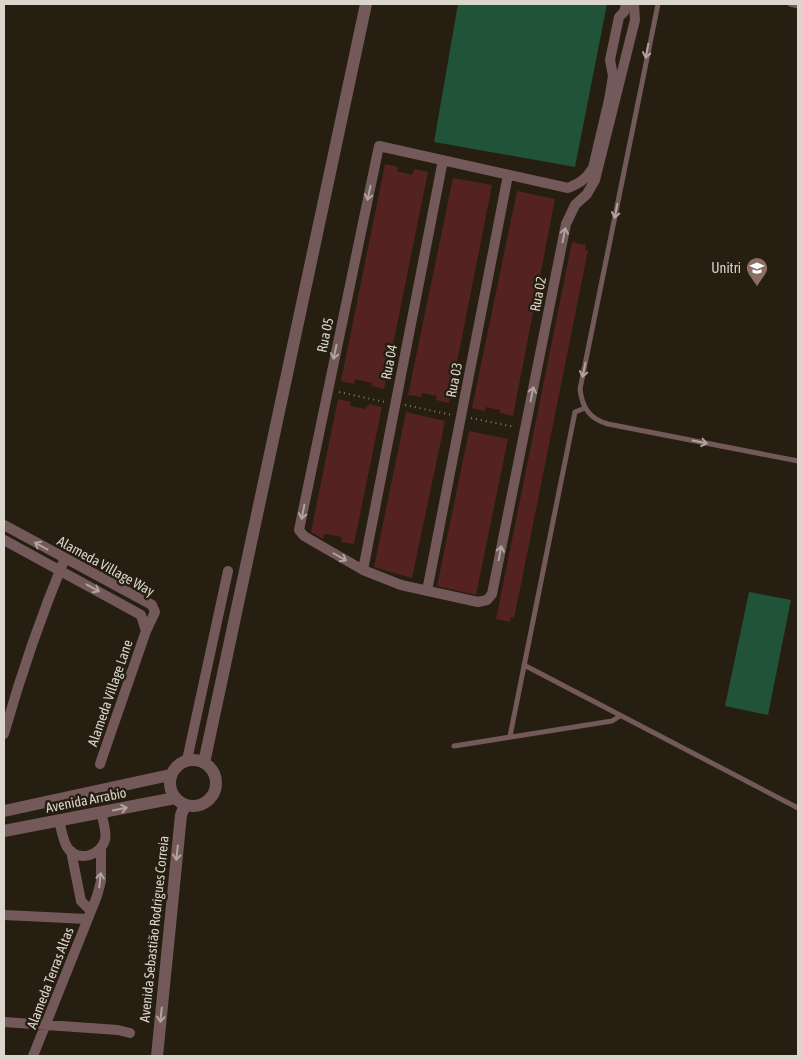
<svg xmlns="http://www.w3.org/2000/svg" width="802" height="1060" font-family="'Asap Condensed',sans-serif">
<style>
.green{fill:#205338}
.building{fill:#542220}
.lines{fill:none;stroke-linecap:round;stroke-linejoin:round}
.path{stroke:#7f796d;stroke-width:2;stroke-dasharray:1 4;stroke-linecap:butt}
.service{stroke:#735959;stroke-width:5}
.minor{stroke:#735959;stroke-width:10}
.tertiary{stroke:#735959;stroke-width:12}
.oneway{stroke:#b1a49f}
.labels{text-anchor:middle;stroke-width:5;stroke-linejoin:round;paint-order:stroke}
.poi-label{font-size:14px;fill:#dbd6cd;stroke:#261f11;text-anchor:end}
.street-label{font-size:14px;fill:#dbd6cd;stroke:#261f11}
</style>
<rect width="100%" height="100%" fill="#261f11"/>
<!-- green -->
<path class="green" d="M458,4h149l-32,163 -141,-25z
M749,592l42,8 -23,115 -43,-9z"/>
<!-- building -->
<path class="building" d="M385,164l13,3 -1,4 15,4 3,-6 13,3 -44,217 -13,-3 1,-3 -17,-4 -1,5 -13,-3z
M453,178l39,7 -43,218 -13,-3 1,-4 -15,-3 -1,4 -13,-2z
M517,191l38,8 -42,217 -13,-3v-3l-14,-3 -1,4 -13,-3z
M572,242l14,3 -1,5h3l-68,339 -6,29 -3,-1 -1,5 -14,-3z
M338,399l13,3 -1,4 15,3 4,-5 13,3 -28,137 -13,-2 1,-5 -15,-3h-3l-1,5 -12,-7z
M406,412l39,9 -33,157 -38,-11z
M469,431l39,8 -32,156 -39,-9z"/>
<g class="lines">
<!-- path -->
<path class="path" d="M339,392l46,10
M405,405l47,10
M471,418l44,9"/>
<!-- service -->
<path class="service" d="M658,4l-78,385c2,19 10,30 28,35l190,37
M790,4l8,2
M524,665l274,143
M510,736l65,-324 10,-4
M454,746l158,-25 8,-5"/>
<!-- minor -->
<path class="minor" d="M626,4l-2,8 -5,5 -9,43 3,16 -4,24 -16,68c-7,11 -13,15 -25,20l-189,-42 -80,384 5,6 59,34 38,15 77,17 9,-2 5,-6 74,-370 9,-19 12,-11 8,-14 40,-160 -1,-16
M4,525l148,80 3,7 -9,19 -46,133
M4,540l137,75 5,16
M363,570l80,-410
M427,591l81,-416
M4,734c17,-60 37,-118 61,-176
M187,760l41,-189
M59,820c2,9 4,20 8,27 10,16 33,9 38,-7 2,-8 -2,-19 -4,-28
M71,851l10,50 9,9
M4,915l83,4
M4,1022l114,8 12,3
M33,1056l64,-160 4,-15v-33"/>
<!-- tertiary -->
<path class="tertiary" d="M170 783a23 23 0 1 1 46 0a23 23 0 1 1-46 0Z
M204,763l162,-759
M4,811l166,-36
M4,831l171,-33
M157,1056l24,-241 4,-10"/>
</g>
<!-- one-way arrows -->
<defs><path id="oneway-shaft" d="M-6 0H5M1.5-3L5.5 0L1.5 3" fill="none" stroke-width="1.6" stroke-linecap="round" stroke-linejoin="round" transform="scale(1.25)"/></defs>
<g class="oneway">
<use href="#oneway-shaft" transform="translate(647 51) rotate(101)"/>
<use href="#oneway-shaft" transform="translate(369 193) rotate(102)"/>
<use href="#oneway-shaft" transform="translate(616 211) rotate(101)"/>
<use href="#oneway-shaft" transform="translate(564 235) rotate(-79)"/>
<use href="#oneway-shaft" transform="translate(335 352) rotate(102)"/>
<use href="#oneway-shaft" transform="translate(584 370) rotate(101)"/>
<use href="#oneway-shaft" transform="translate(532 394) rotate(-79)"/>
<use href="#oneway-shaft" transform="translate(700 442) rotate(11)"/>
<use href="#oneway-shaft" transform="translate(303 512) rotate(101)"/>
<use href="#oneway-shaft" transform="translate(41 546) rotate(-151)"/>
<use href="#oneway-shaft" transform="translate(500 553) rotate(-79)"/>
<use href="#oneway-shaft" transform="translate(340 557) rotate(30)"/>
<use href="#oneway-shaft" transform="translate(93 588) rotate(29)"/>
<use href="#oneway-shaft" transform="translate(120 809) rotate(-11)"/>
<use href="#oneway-shaft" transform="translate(177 853) rotate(96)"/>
<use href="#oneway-shaft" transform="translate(100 880) rotate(-84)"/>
<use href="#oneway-shaft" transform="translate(161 1015) rotate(96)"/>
</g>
<!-- icons -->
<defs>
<g id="university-pin" transform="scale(1.125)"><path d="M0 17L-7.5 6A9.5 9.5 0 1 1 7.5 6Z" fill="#8d6e63" stroke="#261f11"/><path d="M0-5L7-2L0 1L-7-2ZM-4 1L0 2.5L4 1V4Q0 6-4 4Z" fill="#fff"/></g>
</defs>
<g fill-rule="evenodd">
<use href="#university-pin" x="757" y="268"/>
</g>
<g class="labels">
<!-- poi labels -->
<g class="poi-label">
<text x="741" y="273">Unitri</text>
</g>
<!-- street labels -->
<g class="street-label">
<text transform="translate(538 294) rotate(-79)" y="5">Rua 02</text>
<text transform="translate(325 335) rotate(-78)" y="5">Rua 05</text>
<text transform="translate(389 362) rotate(-79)" y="5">Rua 04</text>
<text transform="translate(454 380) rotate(-79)" y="5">Rua 03</text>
<text transform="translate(106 566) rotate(29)" y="5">Alameda Village Way</text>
<text transform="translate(110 693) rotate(-71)" y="5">Alameda Village Lane</text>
<text transform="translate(86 800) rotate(-11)" y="5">Avenida Arrabio</text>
<text transform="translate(154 929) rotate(-84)" y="5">Avenida Sebastião Rodrigues Correia</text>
<text transform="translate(50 978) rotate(-69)" y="5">Alameda Terras Altas</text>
</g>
</g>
<!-- border -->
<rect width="802" height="1060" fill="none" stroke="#dbd6cd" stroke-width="10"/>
</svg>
